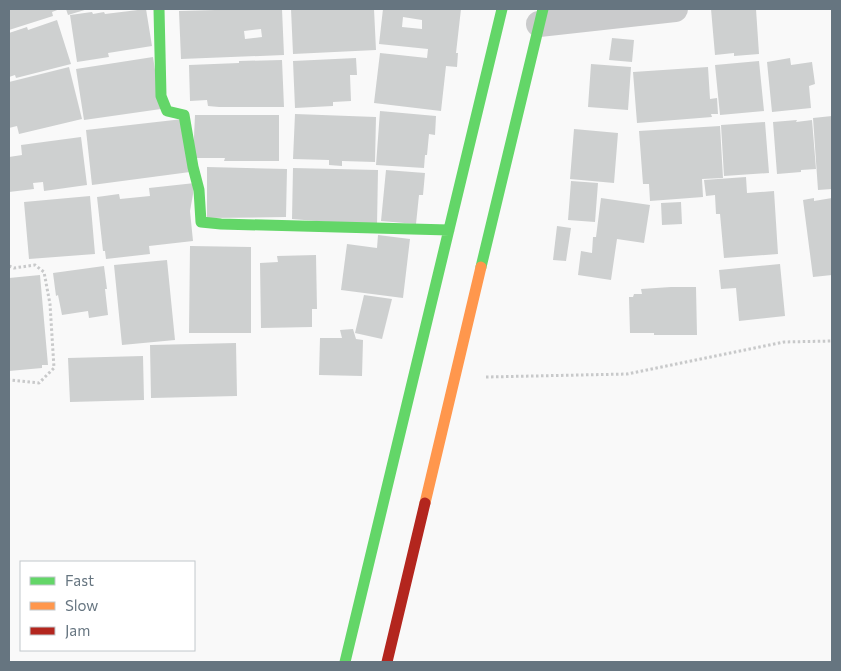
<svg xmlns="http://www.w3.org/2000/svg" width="841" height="671" font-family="Commissioner,sans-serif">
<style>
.building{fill:#ced0d0;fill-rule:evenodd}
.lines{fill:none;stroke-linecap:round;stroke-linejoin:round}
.path{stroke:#c8c9ca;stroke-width:3;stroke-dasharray:2.5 2.5;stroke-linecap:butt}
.street{stroke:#cacbcc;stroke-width:26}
.fast{stroke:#63d668;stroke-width:11}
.slow{stroke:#ff974d;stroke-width:11}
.jam{stroke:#b3261e;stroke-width:11}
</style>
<rect width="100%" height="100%" fill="#f9f9f9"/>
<!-- building -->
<path class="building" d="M9,9h51l-8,3 1,4 -44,14z
M66,9h22l-20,6z
M146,9l6,37 -44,7 1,4 -32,5 -7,-47 22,-3 1,2 11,-2 1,2z
M252,9h30l2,46 -103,4 -2,-48zM261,29l1,8 -17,2 -1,-8z
M291,9h83l2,41 -83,4z
M383,9h78l-5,44h2l-1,14 -11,-1 -5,45 -67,-8 6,-50 47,5 1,-9 -49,-5zM403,17l19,3v9l-20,-2z
M711,9h45l3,45 -25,2v-3l-19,2z
M57,20l14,44 -55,14 -1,-3 -6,2v-44l18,-6 1,3z
M612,38l22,2 -2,22 -23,-2z
M153,57l8,52 -77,11 -8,-51z
M356,58l1,17h-7l1,26 -18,1v4l-38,2 -2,-47z
M790,58l1,7 21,-3 3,22 -6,2 2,22 -39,4 -5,-50z
M282,60l2,47h-65l-11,-1 -1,-6 -17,1 -1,-36 50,-2v-2z
M759,61l5,50 -44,4 -5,-50z
M591,64l40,3 -3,43 -40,-3z
M69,67l13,52 -63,15 -2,-8 -8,2v-46z
M708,67l2,32 7,-1 1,16h-7l1,3 -75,6 -4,-51z
M380,111l56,5 -1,19 -6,-1 -2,21h-2l-1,13 -48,-3z
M295,114l81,3 -1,45 -33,-1v5l-13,-1v-5l-36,-1z
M195,115h84v46h-55l1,-3h-32z
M832,116v73l-14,1 -5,-72z
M183,119l7,53 -98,13 -6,-55z
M797,120l-1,2 16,-2 4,49 -15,1v2l-24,2 -4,-52z
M765,122l4,51 -45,3 -3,-51z
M720,126l3,52 -21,1 1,18 -53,4 -1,-17h-6l-4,-53z
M574,129l44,4 -4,50 -44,-4z
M81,137l6,48 -43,6 -1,-9 -10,1 1,6 -25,3v-35l13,-2 -1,-10z
M207,167l80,2 -1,48 -79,1z
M293,168l85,2 -1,56 -85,-7z
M386,170l39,3 -2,22h-4l-3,29 -35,-3z
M746,177l1,16 27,-2 4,63 -54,4 -4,-44h-4l-1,-19 -9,1 -2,-16z
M571,181l27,2 -3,39 -27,-2z
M195,183l-5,28 3,30 -44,5 1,8 -44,5 -1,-8h-2l-6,-54 22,-3 1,5 30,-3 -1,-8z
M90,196l5,58 -66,5 -5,-57z
M601,198l49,7 -6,38 -27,-4 -6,41 -33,-5 3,-24 11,2 1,-16h3z
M814,198v3l18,-3v77l-19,2 -10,-77z
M681,202l1,22 -20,1 -1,-22z
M557,226l14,2 -5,33 -13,-1z
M378,235l32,4 -7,59 -62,-8 6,-46 30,4z
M190,246l61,1v86h-62z
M316,255l1,54h-5v18l-51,1 -1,-65 18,-1 -1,-6z
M167,260l8,80 -53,5 -8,-80z
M780,264l5,52 -46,5 -3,-33 -15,1 -2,-19z
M104,266l3,23h-2l3,26 -19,3 -1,-7 -26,4 -4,-20 -2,1 -3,-23z
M40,275l8,90h-6v3l-33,3v-93z
M671,287h25l1,48h-43v-2h-24l-1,-36h4l1,-3h8l-1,-5z
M364,295l28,4 -10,40 -27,-6z
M353,329l3,10 7,1 -1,36 -43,-1 1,-37h22l-2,-8z
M236,343l1,53 -86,2 -1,-53z
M143,356l1,44 -74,2 -2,-44z"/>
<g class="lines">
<!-- path -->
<path class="path" d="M9,266l5,2 21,-3 9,7 6,32 4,64 -15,15 -30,-3
M486,377l141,-3 157,-32 48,-1"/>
<!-- street -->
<path class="street" d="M539,24l136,-15"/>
<!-- fast -->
<path class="fast" d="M159,9l2,87 6,15 17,4 9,52 6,23 2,32 20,2 228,6
M481,267l62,-258
M345,662l157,-653"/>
<!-- slow -->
<path class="slow" d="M425,503l56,-236"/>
<!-- jam -->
<path class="jam" d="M387,662l38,-159"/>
</g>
<!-- border -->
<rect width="841" height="671" fill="none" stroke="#667580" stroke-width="20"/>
<!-- legend -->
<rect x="20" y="561" width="175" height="90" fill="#ffffff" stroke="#c2c8cc"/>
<rect x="30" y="577" width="25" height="8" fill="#63d668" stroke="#c2c8cc"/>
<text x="65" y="586" font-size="15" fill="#667580">Fast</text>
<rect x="30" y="602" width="25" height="8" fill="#ff974d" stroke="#c2c8cc"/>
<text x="65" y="611" font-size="15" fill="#667580">Slow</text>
<rect x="30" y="627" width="25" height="8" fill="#b3261e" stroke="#c2c8cc"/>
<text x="65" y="636" font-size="15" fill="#667580">Jam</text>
</svg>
